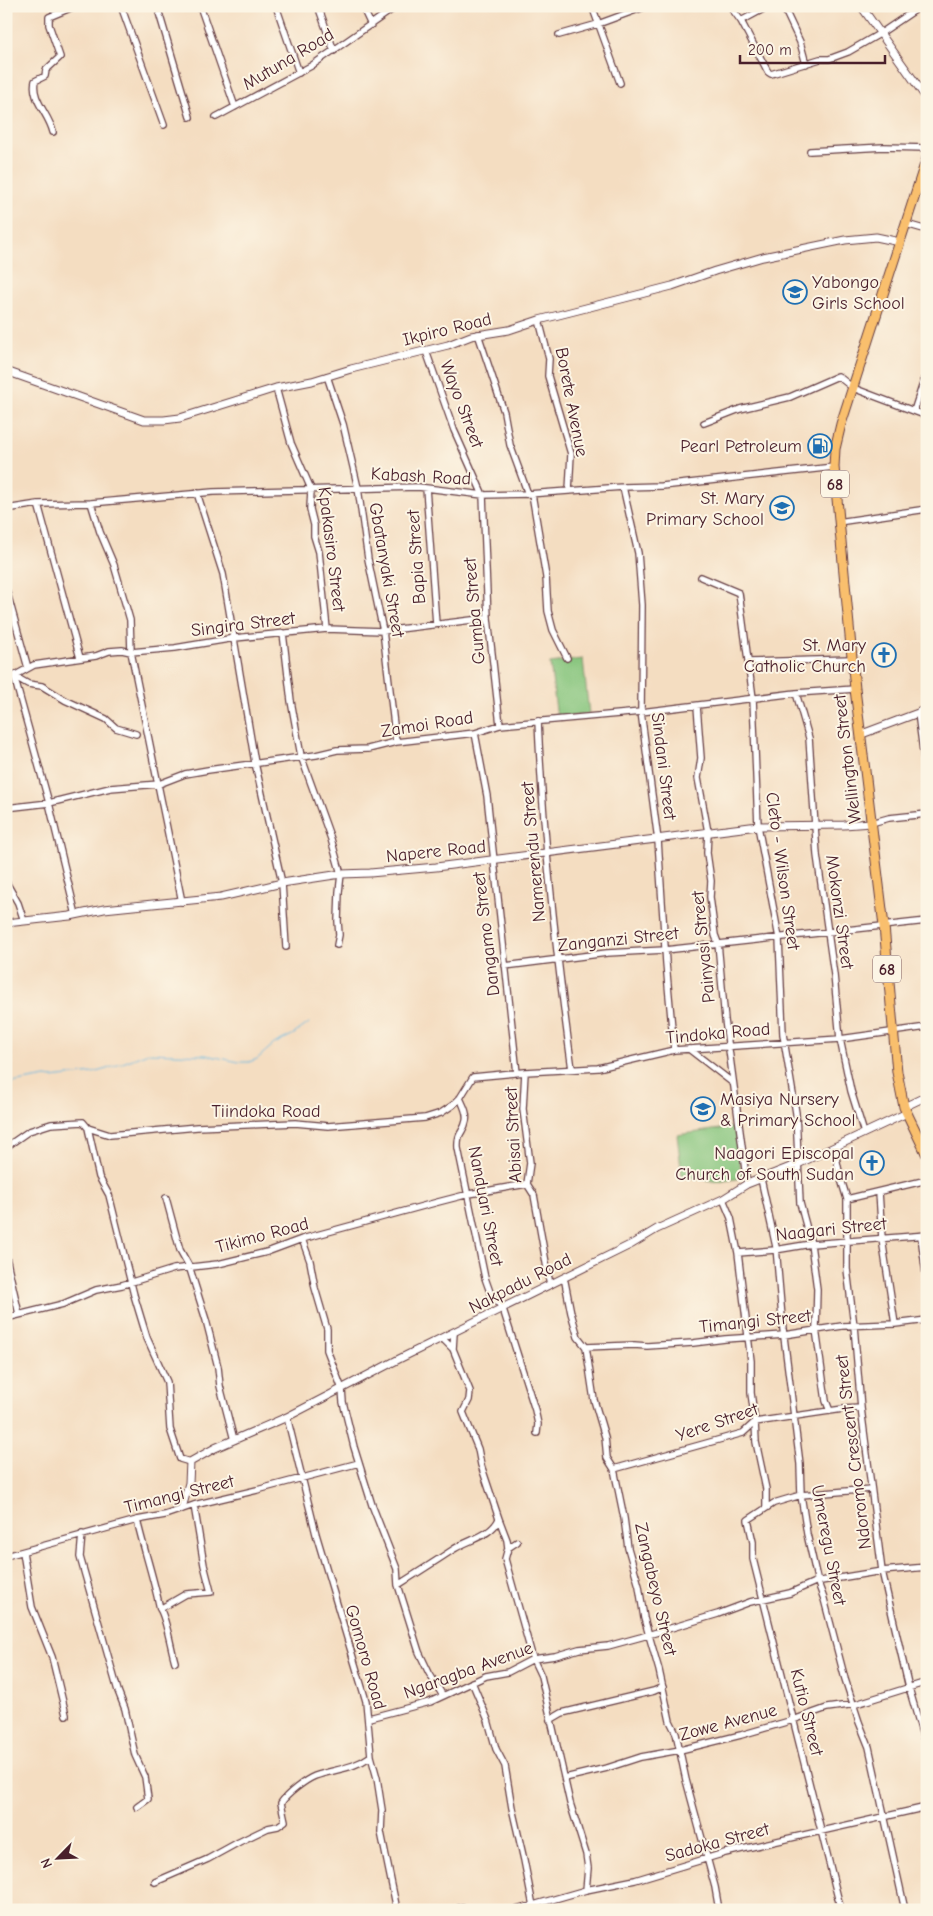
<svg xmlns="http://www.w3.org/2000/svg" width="933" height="1916" font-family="'Comic Neue',sans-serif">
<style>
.green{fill:#86c57d;stroke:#687254}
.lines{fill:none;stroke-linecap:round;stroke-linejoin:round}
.stream{stroke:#66b7e1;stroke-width:1}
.minor-casing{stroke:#643c42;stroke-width:8}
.tertiary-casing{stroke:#643c42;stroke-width:9}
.primary-casing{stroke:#643c42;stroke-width:11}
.minor{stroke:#fff;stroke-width:5.5}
.tertiary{stroke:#fff;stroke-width:7}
.primary{stroke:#f9bf6d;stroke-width:9}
.labels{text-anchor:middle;stroke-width:4;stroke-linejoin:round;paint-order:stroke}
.shield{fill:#fcf5e5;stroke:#7f5f63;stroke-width:1}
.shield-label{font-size:16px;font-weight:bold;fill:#4a1f2b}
.street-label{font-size:18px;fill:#4a1f2b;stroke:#fcf5e5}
.poi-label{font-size:18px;fill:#4a1f2b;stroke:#fcf5e5;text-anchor:end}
</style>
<rect width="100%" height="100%" fill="#fcf5e5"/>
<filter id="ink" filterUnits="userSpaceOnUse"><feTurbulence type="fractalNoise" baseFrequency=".02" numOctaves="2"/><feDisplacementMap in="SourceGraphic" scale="10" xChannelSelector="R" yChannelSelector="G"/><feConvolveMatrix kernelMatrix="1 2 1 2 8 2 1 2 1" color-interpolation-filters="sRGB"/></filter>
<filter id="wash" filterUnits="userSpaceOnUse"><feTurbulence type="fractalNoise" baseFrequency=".0096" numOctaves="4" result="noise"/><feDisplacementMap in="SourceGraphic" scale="20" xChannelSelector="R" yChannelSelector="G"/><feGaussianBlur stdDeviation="1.12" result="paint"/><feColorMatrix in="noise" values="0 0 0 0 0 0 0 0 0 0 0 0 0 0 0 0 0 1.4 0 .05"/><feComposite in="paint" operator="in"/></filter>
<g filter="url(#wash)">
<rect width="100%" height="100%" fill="#f4ddc1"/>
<!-- green -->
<path class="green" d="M583,659l6,55 -32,4 -7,-55z
M735,1127l7,51 -24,4 -36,-6 -5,-41z"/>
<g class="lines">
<!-- stream -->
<path class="stream" d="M6,1084l40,-7 6,1 41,-5 17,-5 38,-15 58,2 33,7h10l8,-3 17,-15 20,-10 15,-11"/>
</g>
</g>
<g filter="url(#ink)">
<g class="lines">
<!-- minor casing -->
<g class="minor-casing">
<path id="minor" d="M121,6l43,119
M157,6l33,111
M200,6l35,101
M276,6l23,67
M318,6l16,45
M362,6l9,19
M592,6l28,77
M730,6l11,15 27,51 3,2 49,-15h9l19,-7 33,-19 40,-27
M783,6l17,36 6,22
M741,21l28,-15
M559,35l39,-11 49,-18
M216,117l95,-51 86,-60
M53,132c-4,-18 -22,-32 -18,-51l10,-5 1,-6 14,-13 -11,-32v-8l26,-11
M810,151l74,-4 43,1
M906,224l21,6
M539,320l10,39 -1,17 23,78 -2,37
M478,334l26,78 6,33 18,49
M426,351l28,79 29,65 5,123 12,107
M327,376l16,48 15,64 10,71 15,72 13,111
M276,388l15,55 20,46 -1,20 4,16v11l5,16 8,77
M914,411l13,-40
M704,423l36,-14 50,-12 48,-21 15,12 74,28
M623,487l15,66 4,52 -1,107 17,128 8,123 8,87
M426,488l10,136
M197,493l26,81 32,189 27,120 4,64
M532,494l14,83 2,34 5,19 14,28
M91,503l9,29 14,33 16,55 1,32 51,250
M38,504l42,154
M6,509l32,-5 53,-1 122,-11 205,-5 65,8 45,-1 95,-7 39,-1 172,-19
M838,522l89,-13
M701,577l38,16 14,105 5,128 21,112 4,96 13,79 4,90 11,41 6,45 -1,40 10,72 4,10
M6,589l22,79
M283,633l8,68 10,55 30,83 10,35 -2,18 -1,29 1,14 -2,10
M749,662l103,-3
M6,673l8,3 20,-11 62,-9 13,-5 13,-1 9,2 44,-4 60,-10 92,-9 56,2 105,-13
M14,676l35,127 27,112
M14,676l14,8 14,2 23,14 41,19 10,9 20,6
M796,693l13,45 8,117 17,120 6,64 11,52 13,42
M697,706l4,52 -3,20 10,54 -1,21 4,28 -1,16 5,38 3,8 7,77 22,164
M918,713l9,69
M538,721c5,117 18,232 34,348
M475,733l12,63 30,277
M6,808l43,-5 61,-15 49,-4 26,-10 23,-4 108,-15 21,-5 31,-1 28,-7 79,-9 25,-8 141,-13 155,-19 59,-4
M871,823l18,-5 38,-4
M6,882l12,21 6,18
M505,966l102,-13 58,-3 262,-29
M689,1049l44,34
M6,1052l1,1
M525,1072l-2,37 7,54 -3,21 7,11 16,90
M460,1098c3,7 8,15 6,23 -2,12 -9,10 -8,27l27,130 5,14 13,17 32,101 3,14 -1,9
M88,1128l11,49 10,18 25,100 13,43 20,44 3,47 10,30 10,3
M6,1147l23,-16 22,-7 32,-2 5,6 22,7 87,-8 98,-4 33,3 97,-8 16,-5 12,-8 7,-7 13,-21 52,-5 73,-4 76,-18 166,-11 87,-12
M834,1148l6,28 7,23v70l7,57 7,82 21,163 27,117 18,62
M761,1179l15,68 7,82 17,135 1,31 6,39 11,49 6,16 21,80 14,43 10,25 36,163
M879,1192l3,47 13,85
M166,1198l14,52 9,16 17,54 12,47 2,19 14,54
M723,1199l8,19 7,35 13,108v32l4,29 1,20 10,47v18
M847,1199l80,-19
M921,1236l6,47
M302,1239l8,22 5,27 12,41v21l15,39 1,13 11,45 18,58 25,64 1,16c19,-12 38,-24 56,-36 16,-10 37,-13 45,-30l8,21 1,8
M738,1253l37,-3 36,-6 116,-9
M6,1257l13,57
M562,1279l3,3 6,31 7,24 8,10 8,53 11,37 2,21 7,11 10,49 4,30 11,38 5,32 15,52 11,51 6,12 10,47 29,107 4,23
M6,1318l57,-14 33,-14 26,-5 52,-16 44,-5 49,-12 35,-13 136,-37 31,-8 58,-10
M442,1338l11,11 17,42 -1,9 -6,12 15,37 3,16 18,54
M586,1347l48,-2 13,1 46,-3 32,-4 59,-4 58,-9 53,-2 32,-4
M453,1349l1,-16
M287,1417l29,117 50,167 5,55 6,22 5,32 -1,22 16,78
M614,1469l129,-36 12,-11 88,-13 18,-1
M137,1520c7,30 17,59 23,89 6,8 11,40 15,53
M82,1534l-2,23 38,134 7,18 10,46 10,22 3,22 -11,8
M517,1542l-9,6 -3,11 28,100 8,17 29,127 16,51 2,14 -2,22
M23,1552l9,55 20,50 14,58
M6,1556l131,-36 28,-5 29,-10 63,-15 102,-27
M398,1585l21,67 10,21 14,23
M160,1609l26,-15 25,-2 -7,-27 -10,-60
M472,1682l16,38 8,29 9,17 7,42 12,52 9,46
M369,1718l61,-16 56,-26 22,-4 25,-13 22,-3 24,-7 29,-3 33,-9 77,-23 32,-12 40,-9 25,-11 67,-11 45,-4
M550,1720l12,-7 92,-22 9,-4
M565,1778l42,-10 34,-11 39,-7 61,-15 52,-15 34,-12 29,-4 71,-22
M155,1882l53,-23 31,-17 29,-14 10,-2 7,-5 -4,-18c6,-9 24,-23 34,-27 20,-7 38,-7 56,-20
M454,1910l8,-3 7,3
M516,1910l70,-20 49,-10 90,-27 202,-46
M841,1910l-88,-351v-17l-5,-22 26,-17 27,-8 70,-6"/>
</g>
<!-- tertiary casing -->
<g class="tertiary-casing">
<path id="tertiary" d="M861,6l66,93
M6,371l138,49h20l16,-2 96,-30 36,-7 39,-12 97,-24 23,-9 38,-6 30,-10 133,-34 43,-15 48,-14 82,-17 31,-3 24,5
M862,734l56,-21 9,-6
M6,923l64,-7 34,-7 117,-12 61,-14 59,-9 29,-1 66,-6 322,-41 86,-1 27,-2
M904,1107l23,-11
M182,1508l7,-25 1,-21 25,-14 72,-31 112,-58 233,-115 25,-15 66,-30 24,-15 51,-20 109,-51"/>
</g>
<!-- primary casing -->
<g class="primary-casing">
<path id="primary" d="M927,158l-86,266 -6,25 -1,18 21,222 29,237 13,146 7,35 23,48"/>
</g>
<!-- minor -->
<use href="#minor" class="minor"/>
<!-- tertiary -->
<use href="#tertiary" class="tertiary"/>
<!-- primary -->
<use href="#primary" class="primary"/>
</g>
</g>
<!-- icons -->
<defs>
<g id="school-ring" transform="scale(1.25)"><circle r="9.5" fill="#fcf5e5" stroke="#1f6fb2" stroke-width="1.5"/><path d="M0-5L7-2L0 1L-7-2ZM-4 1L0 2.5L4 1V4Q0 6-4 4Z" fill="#1f6fb2"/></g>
<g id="fuel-ring" transform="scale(1.25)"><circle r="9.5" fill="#fcf5e5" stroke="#1f6fb2" stroke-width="1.5"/><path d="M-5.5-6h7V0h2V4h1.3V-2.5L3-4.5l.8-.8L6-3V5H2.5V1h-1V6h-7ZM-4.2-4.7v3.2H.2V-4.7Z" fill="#1f6fb2"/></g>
<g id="church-ring" transform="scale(1.25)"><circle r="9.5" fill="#fcf5e5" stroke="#1f6fb2" stroke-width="1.5"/><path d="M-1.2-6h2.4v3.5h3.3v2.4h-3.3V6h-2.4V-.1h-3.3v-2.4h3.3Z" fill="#1f6fb2"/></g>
</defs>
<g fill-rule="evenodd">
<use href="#school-ring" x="795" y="292"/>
<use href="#fuel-ring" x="820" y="446"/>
<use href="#school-ring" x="782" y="508"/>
<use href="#church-ring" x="884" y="655"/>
<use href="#school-ring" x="703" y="1109"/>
<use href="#church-ring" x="872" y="1163"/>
</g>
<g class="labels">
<!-- shield labels -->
<g class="shield">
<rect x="821" y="470.5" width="28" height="27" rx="4"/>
<rect x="873" y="955.5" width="28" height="27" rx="4"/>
</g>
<g class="shield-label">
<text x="835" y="490">68</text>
<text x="887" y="975">68</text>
</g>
<!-- street labels -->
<g class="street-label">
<text transform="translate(288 59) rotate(-31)" y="6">Mutuna Road</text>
<text transform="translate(447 329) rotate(-14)" y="6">Ikpiro Road</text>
<text transform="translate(572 402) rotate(79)" y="6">Borete Avenue</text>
<text transform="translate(462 404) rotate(69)" y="6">Wayo Street</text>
<text transform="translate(421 476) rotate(3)" y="6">Kabash Road</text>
<text transform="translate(332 549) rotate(83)" y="6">Kpakasiro Street</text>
<text transform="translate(416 557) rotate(-94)" y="6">Bapia Street</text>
<text transform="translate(387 570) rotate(80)" y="6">Gbatanyaki Street</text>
<text transform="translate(474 611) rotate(-95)" y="6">Gumba Street</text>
<text transform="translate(243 624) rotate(-7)" y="6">Singira Street</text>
<text transform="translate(427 724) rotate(-9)" y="6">Zamoi Road</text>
<text transform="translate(847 759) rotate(-97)" y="6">Wellington Street</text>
<text transform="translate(664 766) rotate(83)" y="6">Sindani Street</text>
<text transform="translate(436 851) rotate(-6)" y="6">Napere Road</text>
<text transform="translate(533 852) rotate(-95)" y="6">Namerendu Street</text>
<text transform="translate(783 871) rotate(82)" y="6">Cleto - Wilson Street</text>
<text transform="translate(840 912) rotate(82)" y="6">Mokonzi Street</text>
<text transform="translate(486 934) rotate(-97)" y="6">Dangamo Street</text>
<text transform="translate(618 939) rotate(-6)" y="6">Zanganzi Street</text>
<text transform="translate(703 947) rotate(-96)" y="6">Painyasi Street</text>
<text transform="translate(718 1033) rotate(-5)" y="6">Tindoka Road</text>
<text x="266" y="1117">Tiindoka Road</text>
<text transform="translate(513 1135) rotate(-93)" y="6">Abisai Street</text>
<text transform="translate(486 1206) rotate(79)" y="6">Nanduari Street</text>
<text transform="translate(831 1229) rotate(-6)" y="6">Naagari Street</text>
<text transform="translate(262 1235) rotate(-15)" y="6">Tikimo Road</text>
<text transform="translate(520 1283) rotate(-27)" y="6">Nakpadu Road</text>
<text transform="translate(755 1321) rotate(-6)" y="6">Timangi Street</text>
<text transform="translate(717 1422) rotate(-19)" y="6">Yere Street</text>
<text transform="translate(853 1452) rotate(-97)" y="6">Ndoromo Crescent Street</text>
<text transform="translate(179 1494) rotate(-14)" y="6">Timangi Street</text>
<text transform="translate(829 1545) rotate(79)" y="6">Umeregu Street</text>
<text transform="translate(656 1589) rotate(77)" y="6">Zangabeyo Street</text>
<text transform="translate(366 1657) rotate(74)" y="6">Gomoro Road</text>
<text transform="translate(468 1670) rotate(-20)" y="6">Ngaragba Avenue</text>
<text transform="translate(807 1712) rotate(76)" y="6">Kutio Street</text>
<text transform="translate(728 1722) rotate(-15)" y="6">Zowe Avenue</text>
<text transform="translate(717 1842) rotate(-15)" y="6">Sadoka Street</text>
</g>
<!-- poi labels -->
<g class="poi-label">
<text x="812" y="288" text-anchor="start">Yabongo<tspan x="812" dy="21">Girls School</tspan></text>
<text x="802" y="452">Pearl Petroleum</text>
<text x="764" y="504">St. Mary<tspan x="764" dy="21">Primary School</tspan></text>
<text x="866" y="651">St. Mary<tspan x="866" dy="21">Catholic Church</tspan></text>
<text x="720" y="1105" text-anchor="start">Masiya Nursery<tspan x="720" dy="21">&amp; Primary School</tspan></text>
<text x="854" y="1159">Naagori Episcopal<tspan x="854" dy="21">Church of South Sudan</tspan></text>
</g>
</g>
<!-- margin -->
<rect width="933" height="1916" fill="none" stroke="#fcf5e5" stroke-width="25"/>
<!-- north arrow -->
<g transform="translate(58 1858) rotate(246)" stroke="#fcf5e5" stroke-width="4" paint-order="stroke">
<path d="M0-4L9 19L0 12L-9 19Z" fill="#4a1f2b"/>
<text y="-8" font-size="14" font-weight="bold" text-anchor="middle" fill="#4a1f2b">N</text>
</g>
<!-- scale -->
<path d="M740 55v8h145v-8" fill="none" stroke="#4a1f2b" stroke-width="2.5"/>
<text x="748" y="55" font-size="15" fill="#4a1f2b" stroke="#fcf5e5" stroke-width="4" paint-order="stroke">200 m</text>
</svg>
